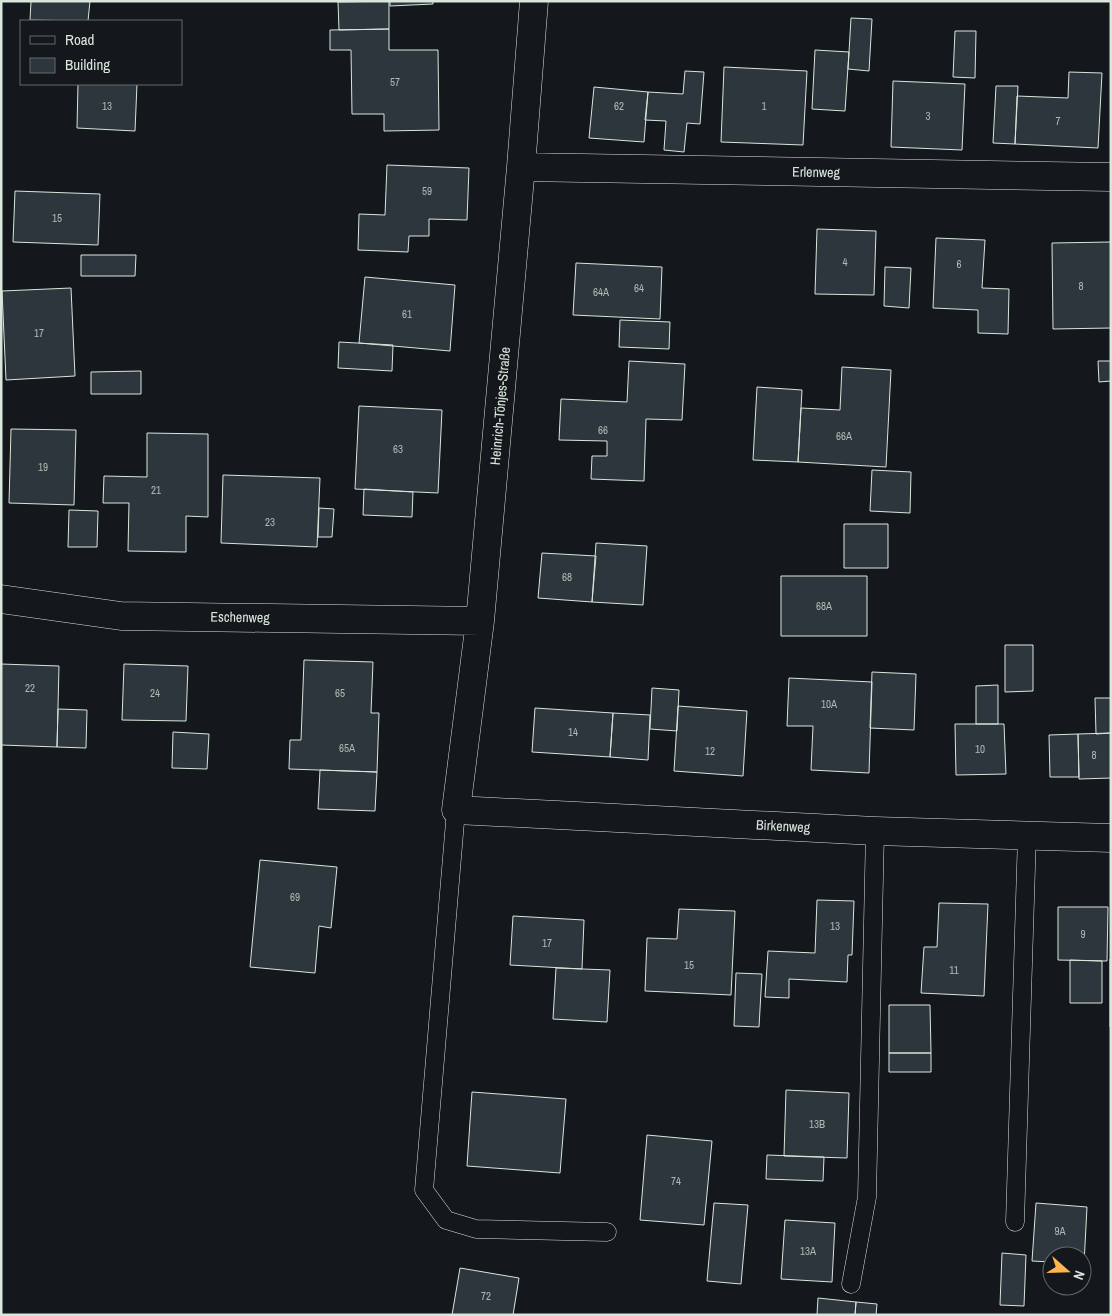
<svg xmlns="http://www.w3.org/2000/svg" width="1112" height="1316" font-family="'Archivo Narrow',sans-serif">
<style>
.building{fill:#2c363c;stroke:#d8e6dc}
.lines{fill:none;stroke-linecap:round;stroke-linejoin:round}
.service-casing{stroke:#d8e6dc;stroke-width:19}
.minor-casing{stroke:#d8e6dc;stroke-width:29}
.service{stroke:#14181c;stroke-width:18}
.minor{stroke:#14181c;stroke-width:28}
.labels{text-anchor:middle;stroke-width:4;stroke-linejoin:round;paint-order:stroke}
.number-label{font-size:11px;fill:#adbab4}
.street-label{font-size:14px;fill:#d8e6dc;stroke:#14181c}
</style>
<rect width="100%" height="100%" fill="#14181c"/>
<!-- building -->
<path class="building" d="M31,1h59l-2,20 -58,-1z
M389,1v28l-50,1 -1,-28z
M390,1h43v3l-43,2z
M851,18l21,1 -3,52 -21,-2z
M389,29v21h49l1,80 -55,1v-17h-32l-1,-64h-21v-20z
M955,31h21l-1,47 -22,-1z
M815,50l34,2 -4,59 -33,-2z
M724,67l83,4 -4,74 -82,-3z
M685,71l19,1 -4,52 -13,-1 -3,29 -20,-2 2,-29 -21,-1 3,-28 35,2z
M1069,72l33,1 -4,75 -83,-4 2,-48 51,2z
M893,81l72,3 -3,66 -71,-3z
M78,84h59l-2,47 -58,-3z
M996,86h22l-3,58 -22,-1z
M594,87l54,5 -4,50 -55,-4z
M387,165l82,3 -2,52 -38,-1v17h-20l-1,16 -50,-2 1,-36 26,1z
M15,191l85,3 -2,51 -85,-3z
M817,229l59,2 -2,64 -59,-1z
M936,238l49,2 -3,48 27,1 -1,45 -30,-1v-23l-45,-2z
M1111,242v86l-58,1 -1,-86z
M81,255h55l-1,21h-54z
M576,263l86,4 -2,52 -87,-4z
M885,267l26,1 -2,40 -25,-2z
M365,277l90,8 -5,66 -91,-8z
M71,288l4,88 -69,4 -4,-89z
M620,320l50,2 -1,27 -50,-2z
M339,342l54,3 -1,26 -54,-3z
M629,361l56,3 -3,56 -36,-1 -2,62 -53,-2 1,-23h15v-15l-48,-1 2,-41 66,3z
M1098,361h13v20l-12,1z
M842,367l49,3 -5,97 -88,-5 3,-54 39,2z
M141,371v23h-50v-22z
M757,387l45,3 -4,72 -45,-2z
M359,406l83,4 -4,83 -83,-4z
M11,429l65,1 -2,75 -65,-2z
M147,433l61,1v83l-22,-1v36l-58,-1 1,-48h-26l1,-27 43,1z
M872,470l39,2 -1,41 -40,-2z
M223,475l97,3 -3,69 -96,-4z
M364,489l49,3 -1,25 -49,-2z
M319,508l15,1 -2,28h-14z
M69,510l29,1 -1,36h-29z
M844,524h44v44h-44z
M596,543l51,3 -4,59 -51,-3z
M542,553l54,3 -4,46 -54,-4z
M781,576h86v60h-86z
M1005,645h28v46l-28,1z
M304,660l69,2 -2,51h8l-2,59 -88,-3 1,-29h11z
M1,664l58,2 -2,81 -56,-2z
M124,664l64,2 -2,55 -64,-1z
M872,672l44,2 -2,56 -44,-2z
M789,678l83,4 -3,91 -58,-3 2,-44h-26z
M998,685v39h-22v-38z
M652,688l27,2 -2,41 -27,-2z
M1095,698h16v35l-15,1z
M678,706l69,5 -4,65 -69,-5z
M535,708l78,5 -3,44 -78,-5z
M58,709l29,1 -1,38 -29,-1z
M613,713l37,2 -2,45 -38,-3z
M955,724h49l2,50 -50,1z
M173,732l36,2 -2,35 -35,-1z
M1111,733v45l-32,1 -1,-45z
M1078,734l1,43h-29l-1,-42z
M320,770l57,2 -2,39 -57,-2z
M260,860l77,7 -6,61 -12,-2 -4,47 -65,-6z
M817,900l37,1 -2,54h-4l-1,27 -58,-3v19l-24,-1 3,-46 47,2z
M939,903l49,1 -4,92 -63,-3 3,-46h13z
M1058,907h50l-1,54 -49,-1z
M679,909l56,2 -4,84 -86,-4 2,-53 30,1z
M513,916l71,4 -2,49 -72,-4z
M1110,959h1v68h-1z
M1070,960l32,1v42h-32z
M556,968l54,2 -3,52 -54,-3z
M736,973l26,1 -3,53 -25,-1z
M889,1005h41l1,48h-42z
M889,1053h42v19h-42z
M786,1090l63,3 -2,65 -63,-2z
M472,1092l94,7 -6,74 -93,-7z
M647,1135l65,6 -8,84 -64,-5z
M767,1155l57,2 -1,24 -57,-2z
M714,1203l34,2 -7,79 -34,-3z
M1036,1203l51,4 -3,57h-2v-8h-30v6l-20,-1z
M785,1220l50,3 -3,59 -51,-3z
M1002,1253l24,2 -2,51 -24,-1z
M460,1268l59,10 -6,37h-61z
M818,1298l38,4 -1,13h-38z
M856,1302l21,2 -1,11h-21z"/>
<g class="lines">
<!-- service casing -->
<g class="service-casing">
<path id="service" d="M456,810l-32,380 22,30 30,9 131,3
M1015,1222l12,-387
M851,1284l16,-87 8,-366"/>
</g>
<!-- minor casing -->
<g class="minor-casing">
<path id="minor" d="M534,1l-13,166 -41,454 -24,189 419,21 236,7
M521,167l590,10
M1,599l120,17 359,5"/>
</g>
<!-- service -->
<use href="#service" class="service"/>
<!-- minor -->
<use href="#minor" class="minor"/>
</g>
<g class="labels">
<!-- number labels -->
<g class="number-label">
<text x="395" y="86">57</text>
<text x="107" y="110">13</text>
<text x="619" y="110">62</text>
<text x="764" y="110">1</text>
<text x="928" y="120">3</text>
<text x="1058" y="125">7</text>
<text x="427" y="195">59</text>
<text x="57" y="222">15</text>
<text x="845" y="266">4</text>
<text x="959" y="268">6</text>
<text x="1081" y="290">8</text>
<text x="639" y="292">64</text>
<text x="601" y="296">64A</text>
<text x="407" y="318">61</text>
<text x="39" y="337">17</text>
<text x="603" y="434">66</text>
<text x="844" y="440">66A</text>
<text x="398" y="453">63</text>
<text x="43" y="471">19</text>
<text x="156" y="494">21</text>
<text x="270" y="526">23</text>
<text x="567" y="581">68</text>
<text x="824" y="610">68A</text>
<text x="30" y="692">22</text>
<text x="155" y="697">24</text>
<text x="340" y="697">65</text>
<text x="829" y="708">10A</text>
<text x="573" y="736">14</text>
<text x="347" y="752">65A</text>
<text x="980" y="753">10</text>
<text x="710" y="755">12</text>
<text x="1094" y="759">8</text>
<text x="295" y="901">69</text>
<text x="835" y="930">13</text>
<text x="1083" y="938">9</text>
<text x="547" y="947">17</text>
<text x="689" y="969">15</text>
<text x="954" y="974">11</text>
<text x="817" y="1128">13B</text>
<text x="676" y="1185">74</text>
<text x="1060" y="1235">9A</text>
<text x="808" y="1255">13A</text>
<text x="486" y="1300">72</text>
</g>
<!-- street labels -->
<g class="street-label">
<text transform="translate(816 172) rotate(1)" y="5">Erlenweg</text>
<text transform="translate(500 406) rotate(-85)" y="5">Heinrich-Tönjes-Straße</text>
<text transform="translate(240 617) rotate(1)" y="5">Eschenweg</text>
<text transform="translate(783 826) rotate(3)" y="5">Birkenweg</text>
</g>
</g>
<!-- border -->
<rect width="1112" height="1316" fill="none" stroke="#d8e6dc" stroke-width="5"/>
<!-- legend -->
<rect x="20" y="20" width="162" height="65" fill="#14181c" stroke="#626a69"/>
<rect x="30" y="36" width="25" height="8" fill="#14181c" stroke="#626a69"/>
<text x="65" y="45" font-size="15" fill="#d8e6dc">Road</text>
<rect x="30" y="58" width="25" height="15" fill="#2c363c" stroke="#626a69"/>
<text x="65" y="70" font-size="15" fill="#d8e6dc">Building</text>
<!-- north arrow -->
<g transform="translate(1067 1271) rotate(110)"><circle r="24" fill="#14181c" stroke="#626a69"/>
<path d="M0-4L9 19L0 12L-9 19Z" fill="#ffb74d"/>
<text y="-8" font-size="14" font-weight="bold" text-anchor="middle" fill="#d8e6dc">N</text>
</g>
</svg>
